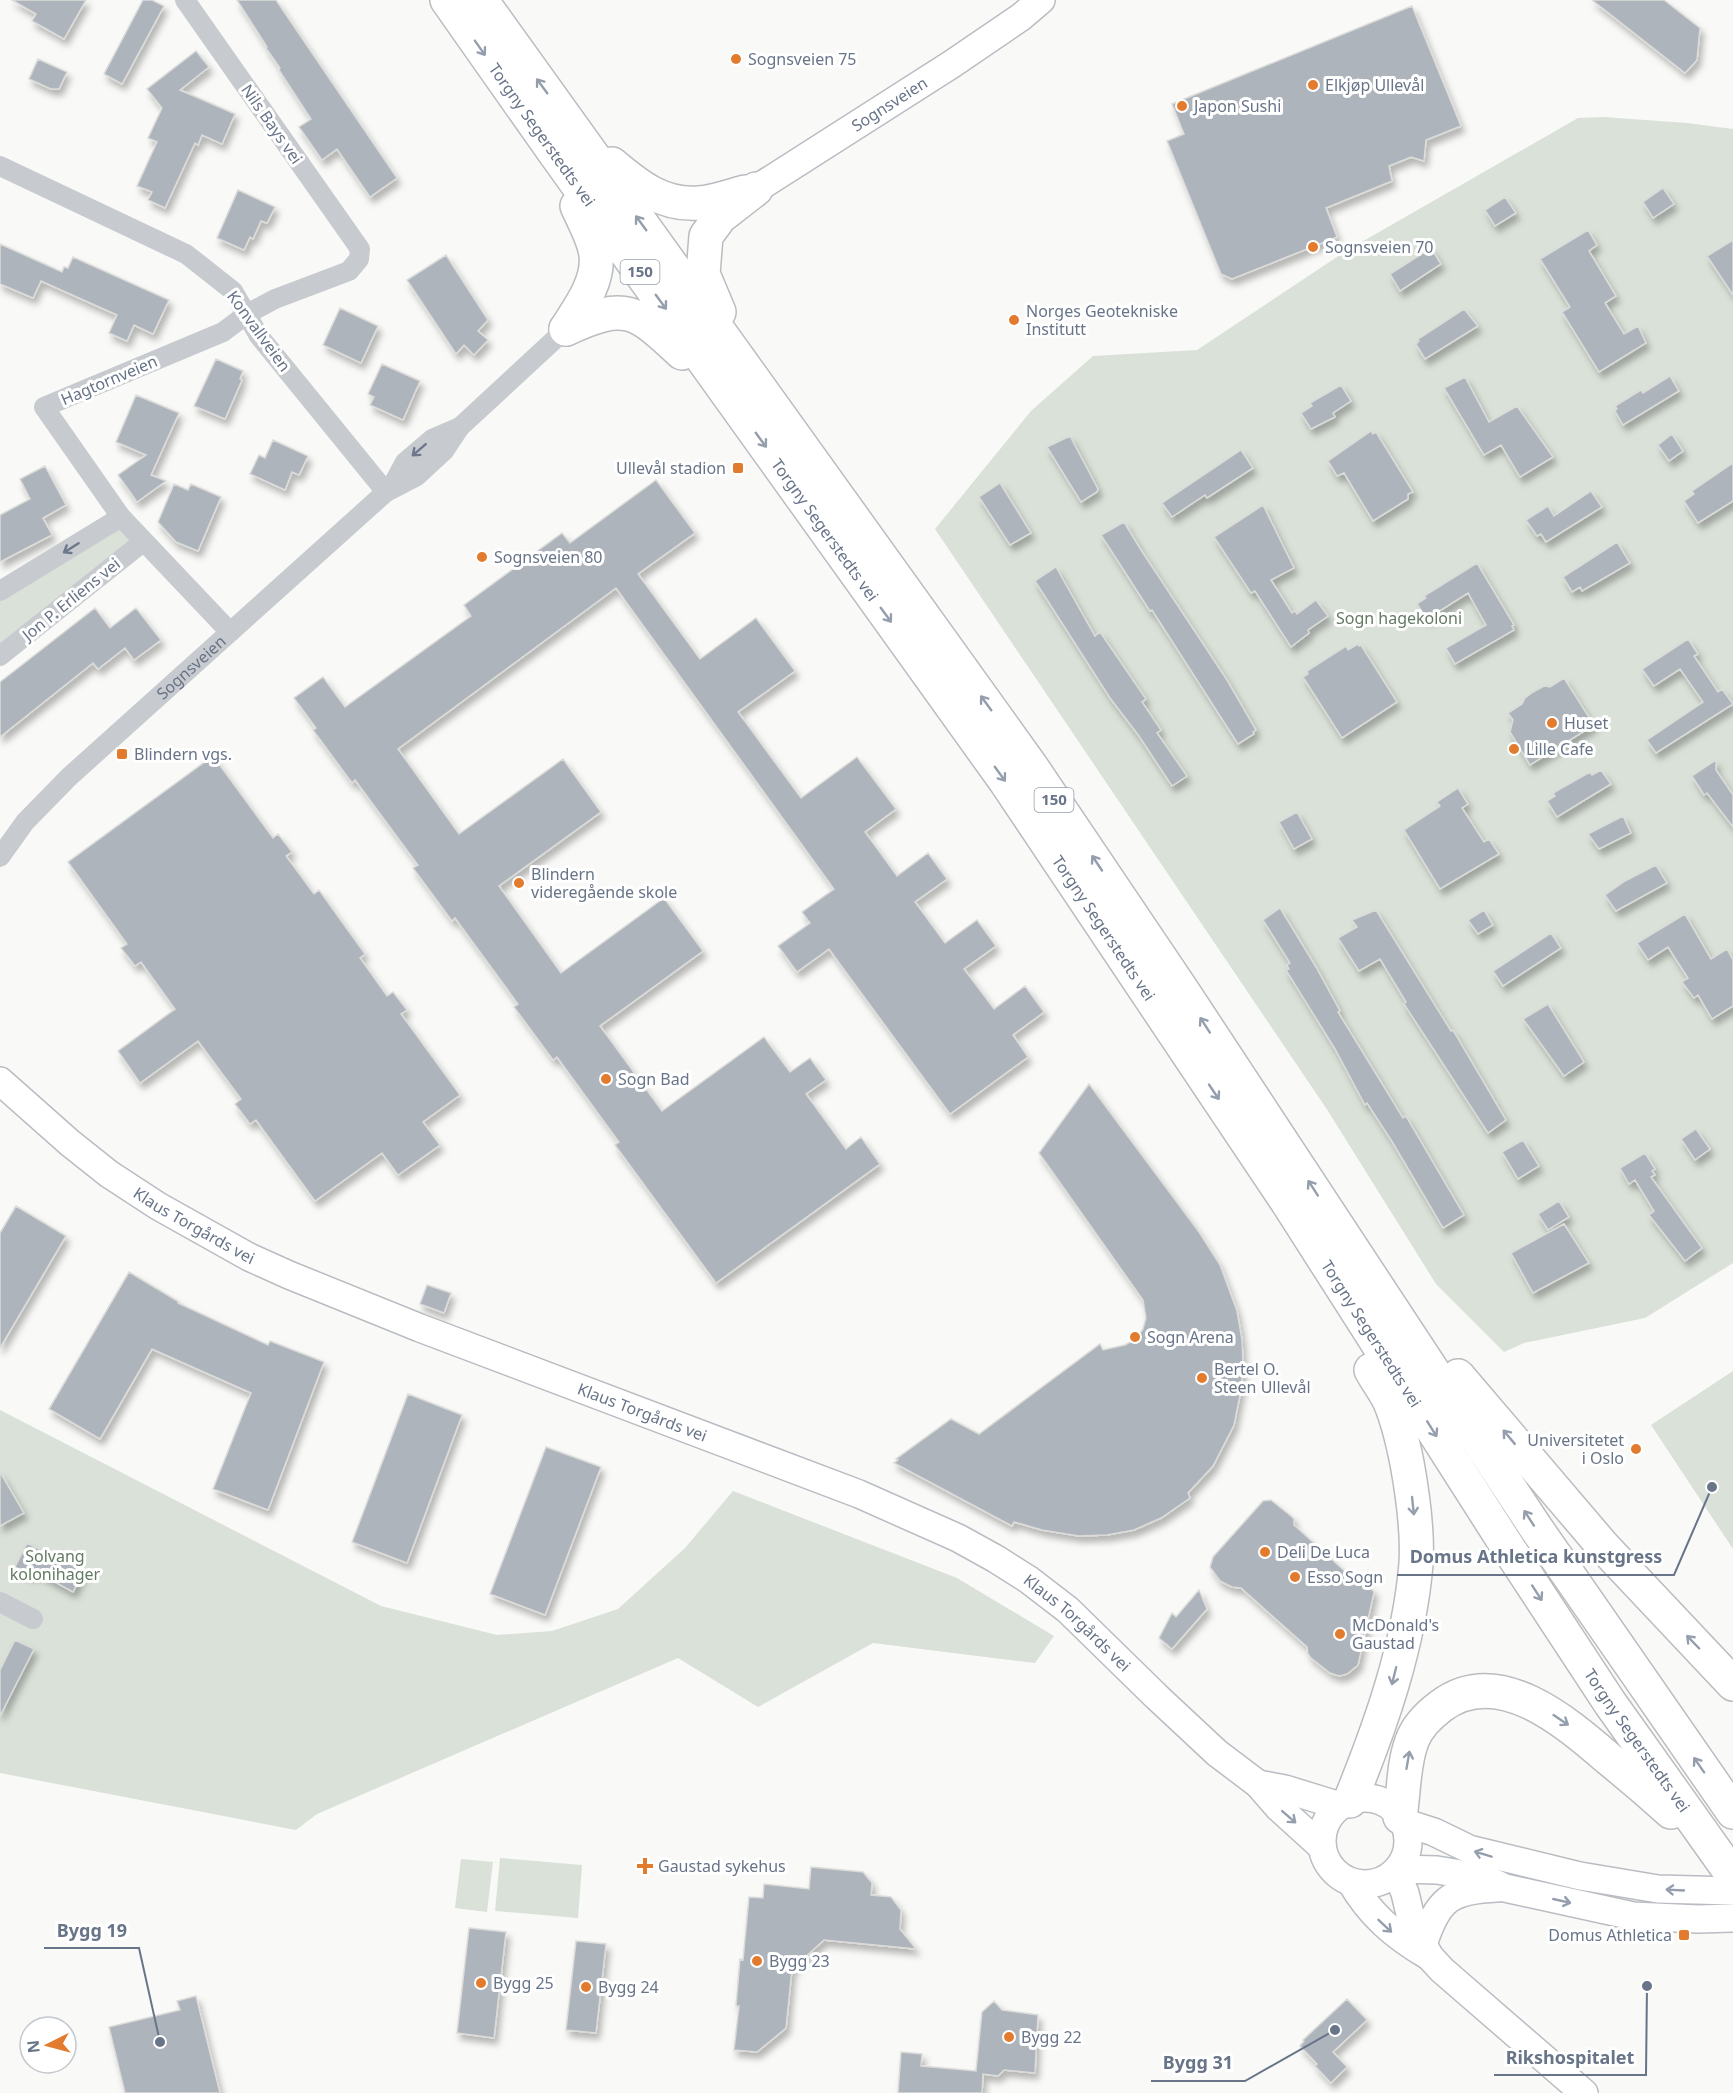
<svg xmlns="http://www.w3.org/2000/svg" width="1733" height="2093" font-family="'Noto Sans',sans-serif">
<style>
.green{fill:#d9e1d8}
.building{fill:#aeb4bc;stroke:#dbdbd9;stroke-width:1.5;filter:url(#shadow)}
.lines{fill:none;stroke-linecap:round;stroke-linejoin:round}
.secondary-casing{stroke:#b9bdc3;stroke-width:30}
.highway-casing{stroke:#babcc0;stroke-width:36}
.street{stroke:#c7cace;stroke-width:20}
.secondary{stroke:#fff;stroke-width:27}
.highway{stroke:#fff;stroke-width:33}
.oneway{stroke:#959eac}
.oneway2{stroke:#6d788c}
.poi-dot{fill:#e27b2e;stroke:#fff;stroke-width:2}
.labels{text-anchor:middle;stroke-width:6;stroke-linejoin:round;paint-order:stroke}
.shield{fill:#fff;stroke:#959eac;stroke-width:1.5}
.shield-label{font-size:15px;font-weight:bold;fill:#687488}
.poi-label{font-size:16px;fill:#687488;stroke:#fff;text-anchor:start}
.street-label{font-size:16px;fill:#687488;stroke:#fff}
.park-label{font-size:16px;fill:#637a63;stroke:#fff}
.leader{fill:none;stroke:#687488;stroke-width:2}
.callout-dot{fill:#687488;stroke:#fff;stroke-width:2}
.callout-label{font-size:18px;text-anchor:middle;font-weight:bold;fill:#687488;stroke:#fff;stroke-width:6;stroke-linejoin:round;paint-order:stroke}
</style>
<defs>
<filter id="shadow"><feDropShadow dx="3.5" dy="6" stdDeviation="3" flood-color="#0004"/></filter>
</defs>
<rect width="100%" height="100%" fill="#f9f9f7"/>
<!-- green -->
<path class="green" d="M1603,117l84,6 46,6v1134l-88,55 -121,25 -20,9 -68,-68 -108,-173 -393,-582 96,-118 62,-55 104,-6 149,-99 232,-133z
M121,517l22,25 -143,114v-65z
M1733,1371v178l-82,-124z
M0,1410l381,196 116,29 55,-4 66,-22 67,-61 48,-57 224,87 97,58 -19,27 -162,-20 -115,64 -80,-49 -361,156 -21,16 -296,-57z
M500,1858l82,7 -4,53 -83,-7z
M461,1859l32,3 -6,50 -32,-4z"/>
<!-- building -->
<path class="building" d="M12,0h74l-22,39 -32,-18 4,-7z
M143,0h9l12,6 -42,78 -18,-10z
M237,0h39l121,178 -27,19 -33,-48 -15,11 -23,-33 12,-8 -32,-49 1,-2 -14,-20 1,-1z
M1592,0h72l36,28 -3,32 -12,13z
M1412,6l49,120 -35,14 -2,21 -13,-4 -22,9 3,15 -66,27 11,29 -105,42 -11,-5 -54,-133 17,-7 -12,-30z
M196,51l13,16 -29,23 55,24 -13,30 -20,-9 -4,10 -3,-2 -30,65 -17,-8 4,-8 -15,-6 20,-44 -9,-4 14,-30 -15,-19z
M38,59l29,13 -8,17h-8l-22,-10z
M1663,188l11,16 -21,14 -10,-16z
M238,190l37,17 -8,16 -6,-2 -8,18 -3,-2 -6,13 -27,-12z
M1505,197l11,16 -21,13 -10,-16z
M1588,230l9,15 -8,6 27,45 -11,7 19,31 14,-8 8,17 -47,29 -37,-60 8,-5 -30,-48z
M1733,240v55l-26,-39z
M0,244l62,28 2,-5 4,1 5,-11 96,43 -16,34 -19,-9 -7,16 -18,-8 8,-18 -76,-34 -8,17 -33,-14z
M1431,248l10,16 -41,27 -10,-17z
M446,255l42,65 -10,11 10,9 -14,15 -10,-10 -8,9 -49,-74z
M340,308l38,18 -17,37 -38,-18z
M1464,309l14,17 -53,33 -9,-15 3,-3 -1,-2z
M216,359l27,12 -3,8 2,1 -17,39 -31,-13z
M382,364l38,17 -17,39 -33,-15 4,-8 -6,-3z
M1670,376l9,15 -56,34 -8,-14 2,-2 -2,-3 26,-16 2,3z
M1465,377l24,45 28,-16 36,51 -33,20 -19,-32 -17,10 -40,-67z
M1341,385l10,16 -18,12 2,4 -24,12 -10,-16 11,-7 -2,-3z
M136,395l43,18 -28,62 15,6 -29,21 -19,-27 28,-20 -30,-13z
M1371,431l2,3 3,-2 37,60 -5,2v5l-35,22 -29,-48 -7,3 -9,-15z
M1672,434l11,17 -14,10 -11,-16z
M1070,436l28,53 -1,3 -16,10 -34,-55z
M273,440l35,16 -9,19 -7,-3 -7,18 -35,-16 9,-19 6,3z
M1241,450l12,18 -46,30 -2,-3 -33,22 -10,-14z
M1733,463v38l-35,22 -14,-22 10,-7 -2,-3z
M45,466l21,39 -23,13 9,17 -52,27v-47l30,-16 -10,-20z
M656,480l39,53 -57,41 62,85 56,-41 17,23 22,30 -57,41 63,86 56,-41 39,52 -31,23 32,44 31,-23 19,26 -32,23 30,41 32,-23 19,26 -32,23 30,40 31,-23 19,26 -31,23 15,22 -78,57 -121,-165 -32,23 -19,-26 32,-23 -8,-11 32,-23 -218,-301 -218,161 61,85 104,-75 38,53 -102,74 62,87 103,-75 39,53 -103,75 62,85 102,-74 26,35 20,-14 16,22 -20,14 40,55 15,-12 19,27 -164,119 -101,-138 4,-3 -62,-85 -4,3 -39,-53 4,-3 -63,-86 -3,3 -39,-53 5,-3 -63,-85 -3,3 -39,-53 3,-2 -22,-30 29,-21 22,30 126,-91 -7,-11 98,-72 8,10z
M1000,483l31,50 -21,12 -31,-48z
M174,484l14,6 3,-6 30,13 -23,54 -22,-9 -18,-20z
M1591,491l11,16 -56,35 -5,-8 -4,2 -11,-16 22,-14 6,10z
M1263,505l31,63 -23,12 21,33 3,-2 2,3 19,-14 12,16 -20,14 1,3 -18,14 -36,-56 -4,2 -37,-56z
M1124,522l17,28 86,130 29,50 -3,2 1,2 -16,10 -86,-134 -2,1 -49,-76z
M1617,542l13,21 -48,28 -2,-4 -8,5 -9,-15z
M1477,563l37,62 -2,1 2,4 -59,34 -9,-16 40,-23 -18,-32 -41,26 -10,-15 9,-6 -2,-2z
M1056,567l39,69 5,-4 46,67 -4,3 19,28 -4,3 30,43 -15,10 -33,-50 -29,-38 -75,-117z
M95,608l15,20 26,-20 25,32 -27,20 -9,-12 -27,21 -5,-6 -93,74v-55z
M1688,639l10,15 -4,2 24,36 4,-3 11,15 -77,49 -9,-13 56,-38 -23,-33 -26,17 -12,-17z
M1358,644l1,2 2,-1 36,57 -55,36 -39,-61 5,-3 -1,-3 39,-25 2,4z
M1564,678l30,47 -64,40 -20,-33 3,-12 -5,-7 14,-9 3,-6 8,-6 11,-6 6,1z
M213,756l60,82 5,-4 14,18 -6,4 28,38 5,-4 46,64 -5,4 27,38 6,-4 14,18 -6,4 59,81 -37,27 17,23 -42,30 -16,-22 -67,48 -59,-81 -6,4 -15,-20 6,-5 -43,-58 -58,42 -22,-32 57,-42 -34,-47 -6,4 -14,-18 6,-4 -59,-82z
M1716,760v10l17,25v32l-26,-34 -3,2 -12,-19z
M1601,770l10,14 -54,33 -10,-16 8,-5 -2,-3 37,-21 2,3z
M1458,788l10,16 -6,4 22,34 5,-3 10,15 -59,35 -36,-59 36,-24 -3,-4z
M1297,812l15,27 -18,10 -15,-27z
M1623,816l8,17 -32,16 -11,-15z
M1656,865l11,18 -51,28 -11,-16 20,-14z
M1280,908l36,59 24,44 -2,1 65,106 3,-2 58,99 -21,13 -50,-85 -26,-40 -2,2 -30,-56 -49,-79 3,-1 -2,-4 3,-2 -27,-43z
M1376,910l75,121 2,-1 53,90 -18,13 -84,-129 2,-2 -26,-43 -21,12 -21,-33 19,-11 -5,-7z
M1484,910l9,15 -15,9 -10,-14z
M1685,914l26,45 16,-10 6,11v46l-21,13 -14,-24 -4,3 -12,-16 6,-4 -20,-31 -20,13 -11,-17z
M1551,933l10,15 -58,38 -10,-15z
M1548,1004l36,58 -20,14 -41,-57z
M1089,1084l110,148 21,33 17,46 5,29 1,25 -2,25 -7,35 -21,41 -25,27 2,5 -29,20 -27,12 -27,5 -28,1 -37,-6 -28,-8 -2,4 -118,-63 4,-3 -2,-1 55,-40 28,15 121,-90 3,6 22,-5 11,-6 7,-10 3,-11 -3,-18 -104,-147z
M1696,1129l14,20 -15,11 -14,-21z
M1523,1140l16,26 -21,13 -16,-27z
M1645,1153l10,16 -3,2 3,4 -4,2 51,71 -17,13 -36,-46 5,-4 -19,-31 -6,4 -9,-16z
M1559,1201l10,16 -21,13 -10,-16z
M16,1206l50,30 -66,112v-115z
M1564,1224l25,39 -56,30 -22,-40z
M129,1272l50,30 -1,1 90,42 2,-4 54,21 -56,148 -55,-21 38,-96 -99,-44 -52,90 -51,-30z
M427,1285l24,8 -7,20 -24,-9z
M408,1394l54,21 -55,148 -55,-21z
M546,1447l55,20 -56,148 -55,-21z
M0,1472l24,41 -24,13z
M1271,1500l20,16 3,3v6l64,58 11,3 5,6 -16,73 -11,9 -8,2 -9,-3 -19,-15 -3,-4 -1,-7 -66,-59 -9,-1 -12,-6 -10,-14 3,-10 50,-56z
M27,1543l57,28 -11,21 -38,-21 -2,5 -18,-9z
M1199,1590l8,19 -35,40 -13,-11 13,-25 4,4z
M15,1640l19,9 -34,67v-46z
M811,1867l52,5 9,11 -1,12 20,2 10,13 -1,19 16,20 -92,-9 -32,29 -6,59 -29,24 -23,-2 5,-44h-3l4,-47 3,1 6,-63 14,1 1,-14 45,5z
M469,1928l37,4 -12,106 -37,-5z
M576,1941l30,3 -10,89 -30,-3z
M196,1996l24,97h-95l-16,-66 71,-17 -3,-9z
M1347,1999l20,21 -34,32 14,15 -16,16 -16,-17 2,-2 -17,-18 4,-5 -1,-1z
M994,2001l8,9 36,5 -3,58 -31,-3 -6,6 -15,-2 -1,19h-84l3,-41 21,2 -1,12 55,5 6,-59z"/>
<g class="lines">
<!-- secondary casing -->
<g class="secondary-casing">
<g id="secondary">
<path id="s2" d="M756,189l196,-125 69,-47 20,-17"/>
<path id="s3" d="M0,1081l70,62 39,31 49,32 91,51 40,18 131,53 439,166 99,44 38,21 33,21 39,30 89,87 60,56 41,31 20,23 44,40"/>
<path d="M1258,1784l27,5 55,17"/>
<circle cx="1365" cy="1841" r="43"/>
<path d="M1403,1822l31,10 35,17 111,27 78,13 75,2"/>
<path d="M1398,1869l39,1 47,8 21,10 128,28 65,3 35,-1"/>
<path d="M1396,1871l9,22 8,34 17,30 12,13 142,123"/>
<path d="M1351,1882c19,33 44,54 76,73"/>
<path d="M1423,1944c16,-45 26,-54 74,-56"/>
</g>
</g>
<!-- highway casing -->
<g class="highway-casing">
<g id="highway">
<path id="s4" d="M447,0l107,152 452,630 282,421 219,343 103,157 123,173"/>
<path d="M481,0l550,766 151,224 354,538 197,284"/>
<path d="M612,164c26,22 51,42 87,39 15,-1 31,-7 46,-11"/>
<path d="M719,312l-16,-38 3,-38 14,-19 36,-28"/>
<path d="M566,329c14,-22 33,-47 30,-74 -2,-17 -12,-33 -19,-49"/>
<path d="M566,329c60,-28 70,-19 116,24"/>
<path d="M1458,1376l144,169 131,139"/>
<path d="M1350,1801c31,-76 59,-155 66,-237 2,-33 -3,-68 -9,-101 -4,-20 -9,-42 -17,-61 -5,-11 -13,-21 -19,-32"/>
<path d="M1400,1817c4,-24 3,-53 12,-76 5,-14 17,-26 29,-35 57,-43 125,16 168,53 21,17 42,35 62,53"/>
</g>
</g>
<!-- street -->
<g class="street">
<path d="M185,0l175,249 -1,10 -10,12 -74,28 -28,15 -24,18 -179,75 77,110 109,115"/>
<path d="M0,166l186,88 47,37 26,45 127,156"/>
<path d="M391,488l14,-26 27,-23 28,-12"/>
<path d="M0,591l121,-74"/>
<path d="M0,656l143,-114"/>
<path id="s1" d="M0,857l25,-35 44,-45 317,-285 31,-16 27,-25 16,-24 106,-98"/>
<path d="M0,1602l33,17"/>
</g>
<!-- secondary -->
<use href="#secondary" class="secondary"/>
<!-- highway -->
<use href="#highway" class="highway"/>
</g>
<!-- one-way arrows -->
<defs><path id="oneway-shaft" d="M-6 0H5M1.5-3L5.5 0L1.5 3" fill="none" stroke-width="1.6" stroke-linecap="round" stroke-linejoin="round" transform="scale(1.5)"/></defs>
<g class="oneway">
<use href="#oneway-shaft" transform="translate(480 48) rotate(55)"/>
<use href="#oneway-shaft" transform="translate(542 86) rotate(-126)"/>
<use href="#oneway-shaft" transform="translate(641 223) rotate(-126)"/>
<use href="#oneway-shaft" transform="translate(661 302) rotate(54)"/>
<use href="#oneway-shaft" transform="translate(761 440) rotate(54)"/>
<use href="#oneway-shaft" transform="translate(886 615) rotate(54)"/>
<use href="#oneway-shaft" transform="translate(986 703) rotate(-126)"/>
<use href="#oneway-shaft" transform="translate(1000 774) rotate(54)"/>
<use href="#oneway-shaft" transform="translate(1097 863) rotate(-124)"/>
<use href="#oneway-shaft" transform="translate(1205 1025) rotate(-123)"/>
<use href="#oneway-shaft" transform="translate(1214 1092) rotate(56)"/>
<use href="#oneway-shaft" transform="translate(1313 1188) rotate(-123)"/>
<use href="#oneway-shaft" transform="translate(1432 1429) rotate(58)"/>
<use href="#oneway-shaft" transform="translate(1509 1437) rotate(-130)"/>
<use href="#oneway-shaft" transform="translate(1413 1506) rotate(84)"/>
<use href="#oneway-shaft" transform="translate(1529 1518) rotate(-123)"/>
<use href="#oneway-shaft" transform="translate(1537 1593) rotate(57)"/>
<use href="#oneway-shaft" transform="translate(1693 1642) rotate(-134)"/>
<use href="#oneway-shaft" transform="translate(1394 1676) rotate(104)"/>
<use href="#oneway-shaft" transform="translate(1561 1720) rotate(34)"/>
<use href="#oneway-shaft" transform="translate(1408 1760) rotate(-80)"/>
<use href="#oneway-shaft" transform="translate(1699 1765) rotate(-125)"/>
<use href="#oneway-shaft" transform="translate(1289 1817) rotate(41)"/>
<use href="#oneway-shaft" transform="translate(1483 1854) rotate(-163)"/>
<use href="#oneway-shaft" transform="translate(1675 1890) rotate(-177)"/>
<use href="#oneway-shaft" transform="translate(1562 1901) rotate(13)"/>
<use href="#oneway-shaft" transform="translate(1385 1926) rotate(43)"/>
</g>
<g class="oneway2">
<use href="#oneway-shaft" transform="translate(419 450) rotate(139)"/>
<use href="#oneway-shaft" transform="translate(71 548) rotate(148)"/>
</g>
<!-- markers -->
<g class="poi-dot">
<circle cx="736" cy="59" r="6"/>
<circle cx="1313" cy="85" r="6"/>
<circle cx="1182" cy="106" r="6"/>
<circle cx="1313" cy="247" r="6"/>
<circle cx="1014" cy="320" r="6"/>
<rect x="732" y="462" width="12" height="12" rx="3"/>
<circle cx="482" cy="557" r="6"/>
<circle cx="1552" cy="723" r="6"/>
<circle cx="1514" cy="749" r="6"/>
<rect x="116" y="748" width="12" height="12" rx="3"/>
<circle cx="519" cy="883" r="6"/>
<circle cx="606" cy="1079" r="6"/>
<circle cx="1135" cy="1337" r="6"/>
<circle cx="1202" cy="1378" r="6"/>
<circle cx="1636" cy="1449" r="6"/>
<circle cx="1265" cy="1552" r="6"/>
<circle cx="1295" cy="1577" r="6"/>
<circle cx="1340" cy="1634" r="6"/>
<path d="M642 1857h6v6h6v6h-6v6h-6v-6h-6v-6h6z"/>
<rect x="1678" y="1929" width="12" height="12" rx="3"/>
<circle cx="757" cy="1961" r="6"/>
<circle cx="481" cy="1983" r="6"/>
<circle cx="586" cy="1987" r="6"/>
<circle cx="1009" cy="2037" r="6"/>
</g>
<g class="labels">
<!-- shield labels -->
<g class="shield">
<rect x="620.5" y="260" width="39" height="24" rx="4.5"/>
<rect x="1034.5" y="788" width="39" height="24" rx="4.5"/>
</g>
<g class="shield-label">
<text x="640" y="277">150</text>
<text x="1054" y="805">150</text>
</g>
<!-- poi labels -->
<g class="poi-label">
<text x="748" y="65">Sognsveien 75</text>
<text x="1325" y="91">Elkjøp Ullevål</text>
<text x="1194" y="112">Japon Sushi</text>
<text x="1325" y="253">Sognsveien 70</text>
<text x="1026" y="317">Norges Geotekniske<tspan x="1026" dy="18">Institutt</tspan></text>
<text x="726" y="474" text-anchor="end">Ullevål stadion</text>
<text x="494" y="563">Sognsveien 80</text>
<text x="1564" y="729">Huset</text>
<text x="1526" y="755">Lille Cafe</text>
<text x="134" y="760">Blindern vgs.</text>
<text x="531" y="880">Blindern<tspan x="531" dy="18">videregående skole</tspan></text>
<text x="618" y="1085">Sogn Bad</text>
<text x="1147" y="1343">Sogn Arena</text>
<text x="1214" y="1375">Bertel O.<tspan x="1214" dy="18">Steen Ullevål</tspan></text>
<text x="1624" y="1446" text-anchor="end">Universitetet<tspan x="1624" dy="18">i Oslo</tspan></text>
<text x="1277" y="1558">Deli De Luca</text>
<text x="1307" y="1583">Esso Sogn</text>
<text x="1352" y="1631">McDonald's<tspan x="1352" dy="18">Gaustad</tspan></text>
<text x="658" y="1872">Gaustad sykehus</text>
<text x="1672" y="1941" text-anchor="end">Domus Athletica</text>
<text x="769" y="1967">Bygg 23</text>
<text x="493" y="1989">Bygg 25</text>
<text x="598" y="1993">Bygg 24</text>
<text x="1021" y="2043">Bygg 22</text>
</g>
<!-- street labels -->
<g class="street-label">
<text dy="6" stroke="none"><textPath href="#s2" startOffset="158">Sognsveien</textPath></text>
<text transform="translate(272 124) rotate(55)" y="6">Nils Bays vei</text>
<text dy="6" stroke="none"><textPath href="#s4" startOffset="165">Torgny Segerstedts vei</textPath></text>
<text transform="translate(259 331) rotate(54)" y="6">Konvallveien</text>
<text transform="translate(109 380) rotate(-23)" y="6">Hagtornveien</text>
<text dy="6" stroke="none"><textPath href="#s4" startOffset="651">Torgny Segerstedts vei</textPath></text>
<text transform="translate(71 599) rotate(-39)" y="6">Jon P. Erliens vei</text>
<text dy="6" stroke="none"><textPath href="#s1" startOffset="270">Sognsveien</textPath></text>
<text dy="6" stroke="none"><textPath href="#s4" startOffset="1137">Torgny Segerstedts vei</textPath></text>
<text dy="6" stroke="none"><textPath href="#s3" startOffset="243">Klaus Torgårds vei</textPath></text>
<text dy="6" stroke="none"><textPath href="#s4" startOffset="1623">Torgny Segerstedts vei</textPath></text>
<text dy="6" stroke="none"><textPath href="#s3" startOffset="729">Klaus Torgårds vei</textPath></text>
<text dy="6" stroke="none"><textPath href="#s3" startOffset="1216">Klaus Torgårds vei</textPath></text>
<text dy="6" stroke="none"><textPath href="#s4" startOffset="2109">Torgny Segerstedts vei</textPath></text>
</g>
<!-- park labels -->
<g class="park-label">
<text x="1399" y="624">Sogn hagekoloni</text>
<text x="55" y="1562">Solvang<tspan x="55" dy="18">kolonihager</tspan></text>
</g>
</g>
<!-- callouts -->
<path class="leader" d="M1712 1487L1674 1575H1397M160 2042L139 1948H44M1647 1986L1646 2075H1494M1335 2030L1245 2081H1151"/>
<g class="callout-dot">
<circle cx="1712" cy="1487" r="6"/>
<circle cx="160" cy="2042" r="6"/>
<circle cx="1647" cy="1986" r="6"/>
<circle cx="1335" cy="2030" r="6"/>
</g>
<g class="callout-label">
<text x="1536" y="1563">Domus Athletica kunstgress</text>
<text x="92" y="1937">Bygg 19</text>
<text x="1570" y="2064">Rikshospitalet</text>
<text x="1198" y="2069">Bygg 31</text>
</g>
<!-- north arrow -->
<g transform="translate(48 2045) rotate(264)"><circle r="28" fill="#ffffff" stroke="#c3c7cf" stroke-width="1.5"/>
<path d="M0-4.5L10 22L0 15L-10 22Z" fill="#e27b2e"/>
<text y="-9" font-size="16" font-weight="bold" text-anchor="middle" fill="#687488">N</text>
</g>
</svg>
